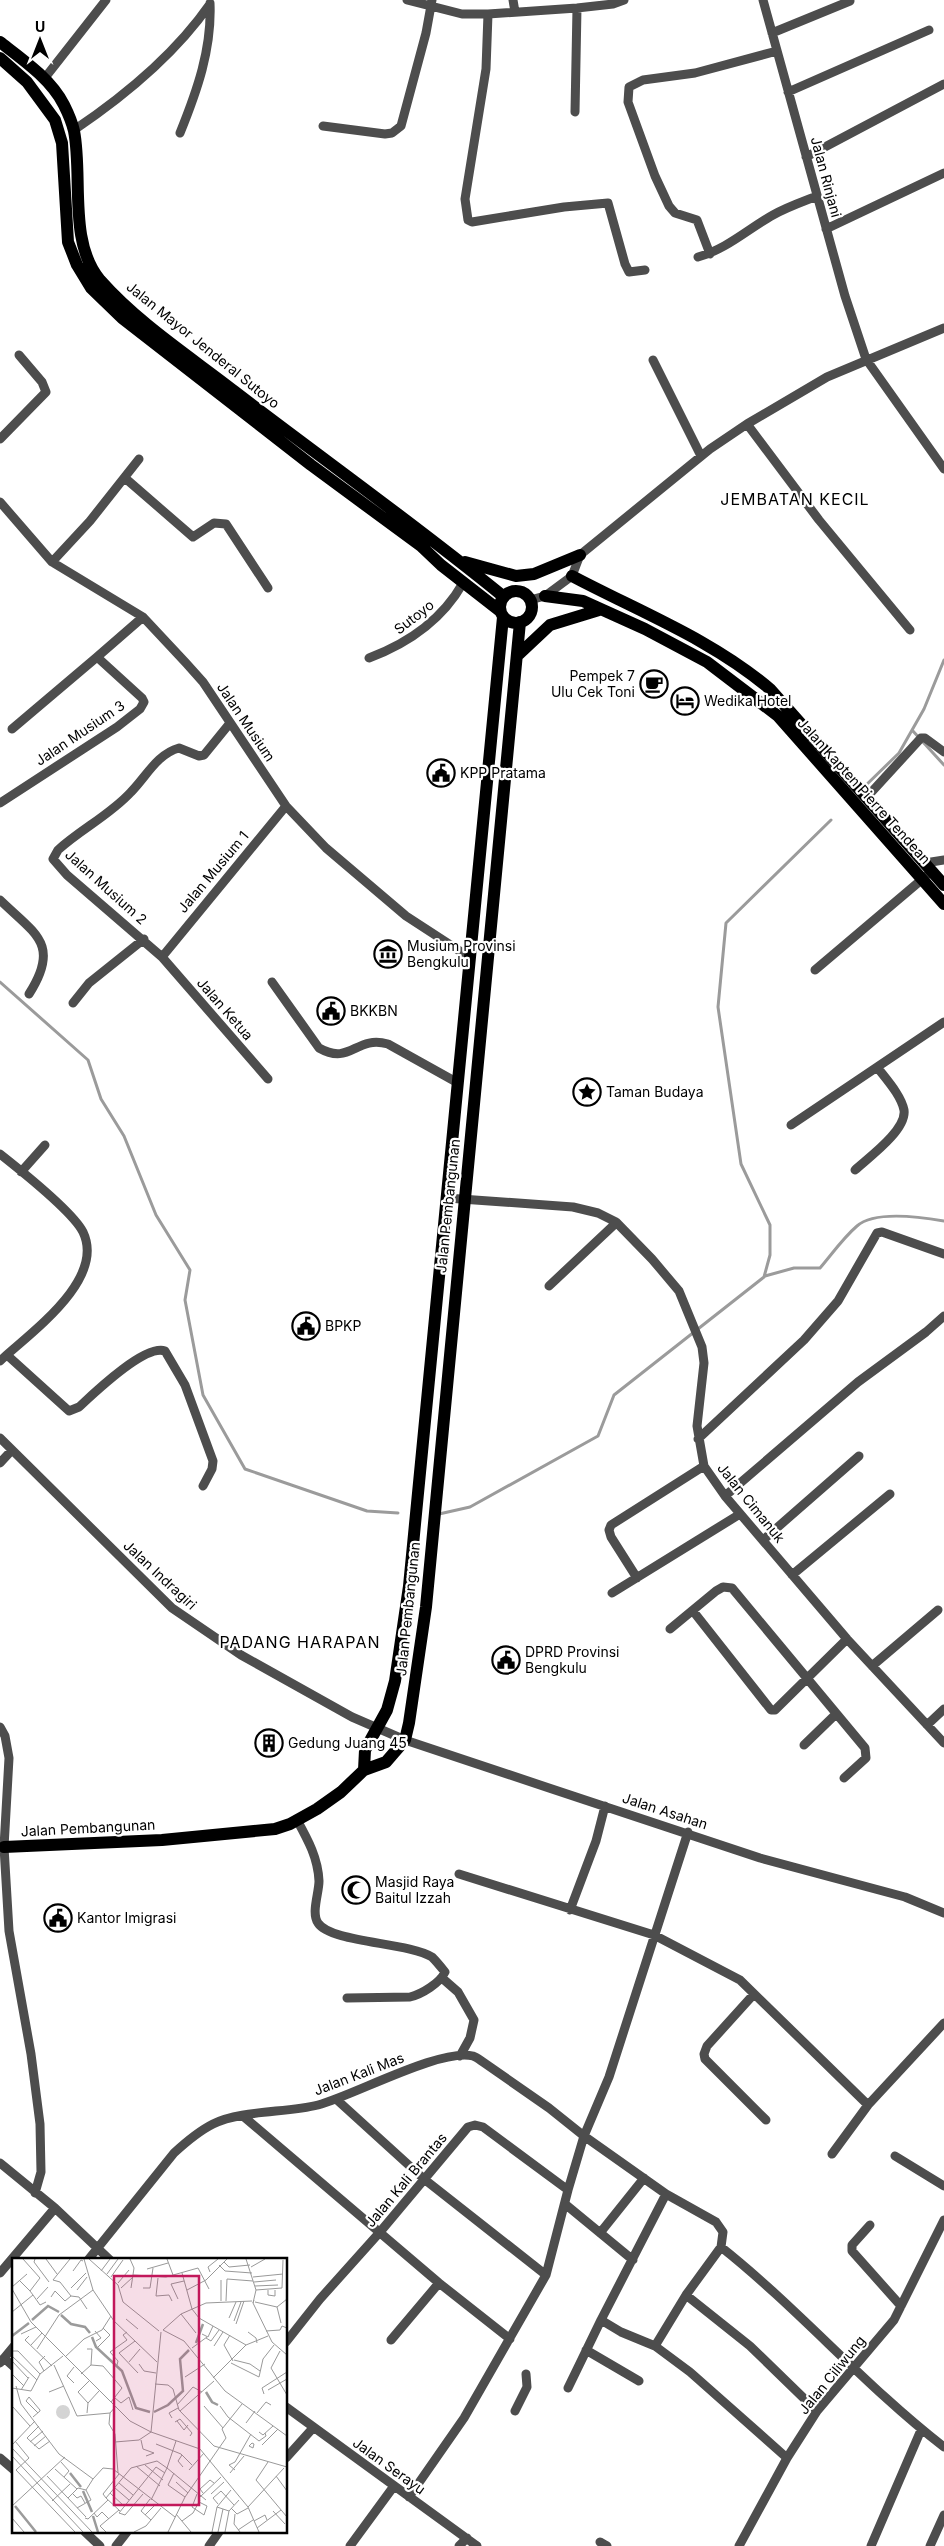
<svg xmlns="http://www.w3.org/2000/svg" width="944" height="2546" font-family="Inter,sans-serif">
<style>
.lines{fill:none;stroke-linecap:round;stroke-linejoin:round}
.stream{stroke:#9b9b9b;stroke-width:3}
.minor{stroke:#4d4d4d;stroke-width:9}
.major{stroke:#000;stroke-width:12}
.labels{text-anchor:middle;stroke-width:4.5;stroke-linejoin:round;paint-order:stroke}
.street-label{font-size:14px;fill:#000;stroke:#fff}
.poi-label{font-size:14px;fill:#000;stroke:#fff;text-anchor:start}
.quarter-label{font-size:16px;letter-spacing:1px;fill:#000;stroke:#fff}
.inset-river{fill:none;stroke:#9b9b9b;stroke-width:2.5}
.inset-road{fill:none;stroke:#999;stroke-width:1}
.view{fill:#c2185b;fill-opacity:0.15;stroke:#c2185b;stroke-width:2.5}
.inset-edge{fill:none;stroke:#000;stroke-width:2.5}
</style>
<rect width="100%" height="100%" fill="#fff"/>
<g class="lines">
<!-- stream -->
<path class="stream" d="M912,730l32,35
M862,789l37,-36 25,-44 20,-49
M0,982l88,78 13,39 23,37 32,79 34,55 -5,30 18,95 42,74 122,42 31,2
M765,1276l29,-8h26c12,-14 23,-30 37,-42 18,-16 64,-9 87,-5
M439,1514l31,-7 128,-71 16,-41 150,-118 6,-22v-30l-29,-61 -23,-157 8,-84 105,-103"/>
<!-- minor -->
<path class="minor" d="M407,0l55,14h26l89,-6 36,-4 11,-4
M513,0l2,12
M763,0l82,296 21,63 78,110
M488,14l-2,55 -21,130 3,21 4,2 92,-15 44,-4 17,61 4,8 16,-2
M772,33l78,-32
M44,79l62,-79
M788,92l141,-62
M575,112l2,-104
M323,126l62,8 7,-1 9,-7 25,-93 6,-33
M74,130c49,-33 102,-77 136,-126
M180,133c17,-42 32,-84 30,-130
M806,157l138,-73
M826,229l118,-56
M710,254l-13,-34 -22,-7 -6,-7 -14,-30 -27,-74 1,-15 14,-7 52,-7 82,-22
M698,257c29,-8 50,-28 75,-42 14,-8 29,-13 44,-19
M653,360l48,96
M747,424l72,96 91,110
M0,439l46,-47 -4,-10 -23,-27
M125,478l68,59 21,-14 12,1 42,64
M0,502l52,60 91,55 43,46 17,19 83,124 40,42 80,68 63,41
M52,562l38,-41 49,-62
M530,600l15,-4 27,-20 8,-21 130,-106 37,-25 80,-47 117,-49
M369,658c40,-15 73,-38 94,-75
M230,723l-26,32 -5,1 -20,-8c-22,6 -33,29 -48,44 -21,23 -50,37 -73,58l-5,9 14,16 95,82 106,122
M12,729l85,-72
M867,797l54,-59h4l19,14
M0,803l117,-76 23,-18 4,-7 -2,-4 -45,-41 46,-40
M925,863l19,-3
M0,900c35,34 61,44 29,94
M162,957l124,-151
M815,970l111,-94
M272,982l47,66c32,18 36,-13 69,-4l70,39
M73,1003l16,-20 55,-44
M791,1125l153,-103
M0,1154c19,15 73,58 83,78 23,48 -53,101 -83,129
M855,1170c13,-12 52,-40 49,-60 -3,-15 -18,-31 -27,-43
M21,1172l24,-27
M447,1198l126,9 25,6 18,9 36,37 27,32 23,56 2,16 -7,63 7,40 21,30 122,143 97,104
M549,1286l67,-63
M7,1355l62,56 10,-4c15,-14 66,-63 86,-56l20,34 28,76 -1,8 -9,17
M0,1438l172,170 69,47 111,62 53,23 144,48 211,70 145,39 39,16
M698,1439l106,-99 34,-39 39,-68 5,-1 62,22
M0,1463l12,-13
M725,1496l133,-114 68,-50 18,-16
M763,1540l96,-84
M792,1575l98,-81
M637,1578l-26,-41 -2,-7 2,-5 93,-59
M612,1593l128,-79
M693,1611l78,99h4l72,-71
M670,1629l46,-38 7,-4 9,1 133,160 1,10 -22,20
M872,1666l66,-56
M927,1725l17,-16
M0,1727l5,9 4,22 -5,89 5,84 22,123 9,70 1,48 -6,21
M804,1745l32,-31
M297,1820c11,20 21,38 22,61 0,12 -8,32 -1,42 13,20 90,19 114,34 4,4 9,10 13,15 -5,11 -23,22 -35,25l-63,1
M688,1832l-79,245 -25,59 82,58 50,28 7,10 -2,15c78,62 144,139 223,200
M459,1874l195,61 86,45 128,125
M570,1910l26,-69 9,-35
M442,1978l16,14 16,28 -4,18 -10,18
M754,1994l-47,52 -3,8 1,5 61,61
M336,2099l88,80 122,96
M243,2116l196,167 71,56
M832,2154l36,-49 76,-82
M895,2156l49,30
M0,2163l55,45 55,52
M666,2194l-65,126 20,12 34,14 35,26 97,86
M565,2204l68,56
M870,2225l-18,20v6l49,55
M600,2233l44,-55
M88,2260l86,-107c12,-11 25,-22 39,-29 28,-14 74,-11 105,-19 37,-10 122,-57 155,-49 3,1 7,4 10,6l66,46 35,28 -16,54 -22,85 -82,143 -55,79
M0,2273l55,-65
M686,2295l64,51 67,65
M391,2340l48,-57
M286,2342l34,-43 60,-67 88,-105 7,-2 8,2 85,63
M655,2346l31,-51 35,-48
M586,2350l53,31
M4,2358l10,9
M0,2363l14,-17
M568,2388l33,-68
M286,2407l191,139
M515,2411l12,-24 -1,-13
M0,2458l14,12
M286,2458l27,-30
M85,2532l15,14
M600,2542l7,4
M116,2546l11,-14
M209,2546l10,-14
M350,2546l44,-60
M459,2546l8,-8
M739,2546l48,-88 30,-47 77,-91 50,-100
M871,2546l50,-116
M930,2546l14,-31"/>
<!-- major -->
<path class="major" d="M0,42c22,17 51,37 64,63 4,8 8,17 10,26 9,45 -6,111 26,149 38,43 89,76 134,111 90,69 182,134 270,206
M0,58l27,24 28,38 7,23 6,99 9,23 14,23 31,30 189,147 110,81 20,19 59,46
M465,562l51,14 18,-2 46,-19
M572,576c68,36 139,63 198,113l174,196
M500 607a16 16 0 1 1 32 0a16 16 0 1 1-32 0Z
M545,596l38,5 62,28 62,33 71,54 166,188
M517,656l33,-31 49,-15
M364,1770l1,-20 22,-40 8,-29 14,-95 94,-969
M4,1847l158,-7 113,-11 15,-5 27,-15 24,-17 23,-22 22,-8 19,-22 4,-17 17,-116 94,-985"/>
</g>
<!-- icons -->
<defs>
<g id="cafe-ring" transform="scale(1.4375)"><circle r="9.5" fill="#fff" stroke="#000" stroke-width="1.5"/><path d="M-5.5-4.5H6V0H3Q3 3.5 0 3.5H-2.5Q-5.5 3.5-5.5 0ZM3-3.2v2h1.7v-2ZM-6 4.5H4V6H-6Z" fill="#000"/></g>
<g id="hotel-ring" transform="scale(1.4375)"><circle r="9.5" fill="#fff" stroke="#000" stroke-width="1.5"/><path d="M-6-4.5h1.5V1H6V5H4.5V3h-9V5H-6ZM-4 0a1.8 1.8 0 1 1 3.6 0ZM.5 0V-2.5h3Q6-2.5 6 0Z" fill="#000"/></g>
<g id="civic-ring" transform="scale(1.4375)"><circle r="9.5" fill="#fff" stroke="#000" stroke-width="1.5"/><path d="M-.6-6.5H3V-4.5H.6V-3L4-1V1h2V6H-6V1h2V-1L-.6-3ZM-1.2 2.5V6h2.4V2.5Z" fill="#000"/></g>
<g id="museum-ring" transform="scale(1.4375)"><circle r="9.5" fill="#fff" stroke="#000" stroke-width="1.5"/><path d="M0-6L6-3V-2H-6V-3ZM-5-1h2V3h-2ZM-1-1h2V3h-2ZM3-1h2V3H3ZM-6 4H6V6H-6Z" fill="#000"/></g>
<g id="sight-ring" transform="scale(1.4375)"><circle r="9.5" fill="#fff" stroke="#000" stroke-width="1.5"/><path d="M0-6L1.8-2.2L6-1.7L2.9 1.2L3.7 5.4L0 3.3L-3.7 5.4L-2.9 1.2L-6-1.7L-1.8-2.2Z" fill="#000"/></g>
<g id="building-ring" transform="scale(1.4375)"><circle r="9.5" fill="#fff" stroke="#000" stroke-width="1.5"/><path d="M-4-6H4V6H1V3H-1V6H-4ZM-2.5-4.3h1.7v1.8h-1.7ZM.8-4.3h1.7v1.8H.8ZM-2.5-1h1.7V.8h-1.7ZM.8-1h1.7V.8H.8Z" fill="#000"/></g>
<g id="mosque-ring" transform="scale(1.4375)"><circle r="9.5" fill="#fff" stroke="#000" stroke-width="1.5"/><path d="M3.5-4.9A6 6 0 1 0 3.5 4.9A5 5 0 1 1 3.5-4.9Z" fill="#000"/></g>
</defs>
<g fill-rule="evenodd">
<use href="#cafe-ring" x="654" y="684"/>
<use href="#hotel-ring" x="685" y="701"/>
<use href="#civic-ring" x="441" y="773"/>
<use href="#museum-ring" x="388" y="954"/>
<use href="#civic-ring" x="331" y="1011"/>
<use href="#sight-ring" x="587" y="1092"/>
<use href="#civic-ring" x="306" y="1326"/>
<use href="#civic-ring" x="506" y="1660"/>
<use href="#building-ring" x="269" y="1743"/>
<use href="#mosque-ring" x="356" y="1890"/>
<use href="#civic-ring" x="58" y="1918"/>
</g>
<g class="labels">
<!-- street labels -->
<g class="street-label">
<text transform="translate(826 177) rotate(75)" y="5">Jalan Rinjani</text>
<text transform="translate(203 345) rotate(39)" y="5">Jalan Mayor Jenderal Sutoyo</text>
<text transform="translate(414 617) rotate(-38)" y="5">Sutoyo</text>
<text transform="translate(246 722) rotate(56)" y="5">Jalan Musium</text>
<text transform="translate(80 733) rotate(-34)" y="5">Jalan Musium 3</text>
<text transform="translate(864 791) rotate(48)" y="5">Jalan Kapten Pierre Tendean</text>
<text transform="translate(213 872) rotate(-50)" y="5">Jalan Musium 1</text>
<text transform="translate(106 887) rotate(42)" y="5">Jalan Musium 2</text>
<text transform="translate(225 1009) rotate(49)" y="5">Jalan Ketua</text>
<text transform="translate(448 1206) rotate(-84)" y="5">Jalan Pembangunan</text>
<text transform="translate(751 1503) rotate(51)" y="5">Jalan Cimanuk</text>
<text transform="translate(160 1575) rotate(43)" y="5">Jalan Indragiri</text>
<text transform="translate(408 1609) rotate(-84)" y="5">Jalan Pembangunan</text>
<text transform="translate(665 1811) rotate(18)" y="5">Jalan Asahan</text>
<text transform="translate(88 1828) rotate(-3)" y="5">Jalan Pembangunan</text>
<text transform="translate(359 2074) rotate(-21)" y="5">Jalan Kali Mas</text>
<text transform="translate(406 2180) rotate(-50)" y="5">Jalan Kali Brantas</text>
<text transform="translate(832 2375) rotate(-51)" y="5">Jalan Ciliwung</text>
<text transform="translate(389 2466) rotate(36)" y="5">Jalan Serayu</text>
</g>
<!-- poi labels -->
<g class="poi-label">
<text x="635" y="681" text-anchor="end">Pempek 7<tspan x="635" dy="16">Ulu Cek Toni</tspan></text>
<text x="704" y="706">Wedika Hotel</text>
<text x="460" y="778">KPP Pratama</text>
<text x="407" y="951">Musium Provinsi<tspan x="407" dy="16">Bengkulu</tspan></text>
<text x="350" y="1016">BKKBN</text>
<text x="606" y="1097">Taman Budaya</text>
<text x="325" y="1331">BPKP</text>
<text x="525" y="1657">DPRD Provinsi<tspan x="525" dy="16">Bengkulu</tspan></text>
<text x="288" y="1748">Gedung Juang 45</text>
<text x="375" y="1887">Masjid Raya<tspan x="375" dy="16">Baitul Izzah</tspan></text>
<text x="77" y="1923">Kantor Imigrasi</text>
</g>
<!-- quarter labels -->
<g class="quarter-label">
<text x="795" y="505">JEMBATAN KECIL</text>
<text x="300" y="1648">PADANG HARAPAN</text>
</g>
</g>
<!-- overview -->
<g transform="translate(12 2258)">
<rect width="275" height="275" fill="#fff"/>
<path d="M44 154a7 7 0 1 1 14 0a7 7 0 1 1-14 0Z" fill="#d4d4d4"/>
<path class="inset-river" d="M49,57l10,9 14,3 5,6M20,62l16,-14 11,6M0,78l17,-13M80,79l4,10 26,24 14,37 14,4M184,85l7,-19M194,134l6,10 6,3M142,154l14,-7 15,-14 -3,-32 9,-9M58,215l11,14M71,233l9,21M3,248l21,26M81,258l5,16"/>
<path class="inset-road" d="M23,1l-1,3 15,20M34,1l11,15M58,1l-17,21 7,2 11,14 8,1 8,12M72,1l9,31 21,31 43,41M77,1l29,26 5,17 36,29M118,1l4,9 -3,20M155,1l6,16M234,1l10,31 -3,13 1,-3M212,4l5,5 21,-2M207,7l6,6 27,2M239,9l14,-8M135,11l21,-6M61,13l8,-11 2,1M89,13l9,-12M198,14l-2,-5 10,-8M170,15l10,36 7,9 47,27M95,16l11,-15M121,17l33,2 32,-9 11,21M99,19l12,-17M241,19l30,-3M146,20l-2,18 13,-1 3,6M7,22l11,11M194,22l21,-21M209,22v21M242,24l22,-2M106,25l11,-13M243,28l23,-1M0,29l15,-13M59,30l15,-15M109,30l12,-11M131,30h7l3,-20M270,30l1,-28M0,31l19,33 99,99 21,11 49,17 48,58 11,25M65,32l10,-13M175,32l19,-10M244,32l26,-2M256,32v5l7,1v-6M21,37l7,10 6,-3M39,39l4,-6 10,10 6,-5M25,41l11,-12M166,41l-7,-15 13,-3M214,43l1,-22 26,2M243,44l22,5 10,-8M241,45l19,39 15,13M265,49l4,16M0,54l21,-17 -3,-4 10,-13 -17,-19M169,56l15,19M217,60l7,-16M114,61l12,10M222,63l7,-19M224,66l8,-23M151,72l18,-16 25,-11 46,-2M151,72l21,11 41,50 62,45M83,73l6,7 -5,3M254,73l14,-1 2,-4 5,2M236,74l8,6 1,5M9,76l15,-7M190,76l6,3 5,-11M218,77l-6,10 9,16M17,78l-4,4 27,26M194,80l5,3 8,-11M123,83l-16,12 19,20M19,87l11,-12M202,88l9,-14M86,89l12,-12 -7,-7M180,90l15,-11M25,91l22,-34 34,-25M75,91h5l-1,16M0,93h6l22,23M268,93l-9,17 16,27M0,98l25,24M53,99l19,-18 18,-9 9,-14M222,102l16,4 10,7M0,103l16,17M117,104l11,-13M219,105l28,14 4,-18 11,-14M127,106l5,7 12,2M42,107l23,51 33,-3 6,-7M105,107l1,-4 -8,-9 17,-12 -4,-5 4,-3M32,113l-5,-9 6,-6M0,116l12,12M69,116l10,-9 12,1 19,22 -11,14M173,119l20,-13M201,120l33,-33 22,-9M62,125l-7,-7 7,-9M143,126l13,1 5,4 6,21 35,36 73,21M4,128l5,18 38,50 34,25 10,-11 10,1 62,48M0,130l19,3 9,-17 23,-18M9,132l8,-13M256,132l19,-11M37,134l15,-6M252,136l-2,-6 25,-16M103,140l6,5 8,-6 4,13M76,145l-10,-11 11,-11M165,147l16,-18 9,5M192,148l19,22M208,148l8,11 31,24 7,-5 -1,-3M1,149l17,19M168,153l34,-30M75,155l1,-10 11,-12M98,155l-1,11 6,10 3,39M245,155l9,-11 5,3M21,159l7,-6v-1l-11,-13 -3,4 12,12M160,160l-3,-5 9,-5M165,163l7,9 4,-5M163,164l5,-3 12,14 -2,3M234,165l9,-12M27,168l-12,12 12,11 11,-8M247,174l4,3 10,-9M129,182l2,9 11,4 -8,3M3,183l14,17 -13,12 59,62M164,183l-9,27 39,32M18,184l13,-11M103,184l24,-2 12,-8 10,-100M240,185l2,1 -1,4 -4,-2zM144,186l25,10 11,11M0,187l23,-24M250,187l16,-16M22,188l12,-10M0,190l80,84M170,197l-4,6 5,6M0,198l71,76M49,204l8,9 -5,6M256,204l-12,18 31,37M133,207l18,15M124,208l24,20M43,211l22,20M177,212l15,-17M223,212l-6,-5 6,-3 16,-28M162,215l-6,12 17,12M218,215l14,-17M35,218l39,41M264,218l11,15M164,224l12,11M107,225l14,12M103,230l14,12M98,235l14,13M191,235l-3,-4 10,-9 4,3M61,236l4,4 4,-2 4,7M131,236l-18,21 -6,-2 37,-46 9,6M185,236l-5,13 12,8 3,-9 -8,-4M199,236l13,-12M188,239l21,-20M56,240l10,-10 8,2 7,-11M94,240l-3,-4 16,-20M138,241l-9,12 10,9M40,243l18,-17M206,246l-5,-6 8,-7 13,14M0,248l53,-49M205,249l12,4 10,-11M236,249l36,-39M65,250l14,-8 -5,-10M219,250l6,6 11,-6M108,253l-14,-13 25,-30 26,-7 10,7 -16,32M261,253l12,13M82,255l3,4 5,-5 7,7M164,256l15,18M223,256l-1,10 6,8M133,257l11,-11M0,260l12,14M73,260l3,1 20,-19M170,263l11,-8 7,-13M242,263l11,-6 2,5M245,270l24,-18M226,272l15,-10M94,274l-6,-6 19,-16M122,274l12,-6 15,-18M156,274l17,-35 41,-59 -4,-9 20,-25M200,274l5,-25 14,-17M206,274l5,-23M213,274l4,-21"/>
<path class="view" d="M102,18h85v229h-85z"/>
<rect width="275" height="275" class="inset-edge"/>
</g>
<!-- north arrow -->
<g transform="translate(40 40)" stroke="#ffffff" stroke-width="4" paint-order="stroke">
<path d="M0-4L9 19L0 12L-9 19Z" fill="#000000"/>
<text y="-8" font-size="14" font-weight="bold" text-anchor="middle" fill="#000000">U</text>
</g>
</svg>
